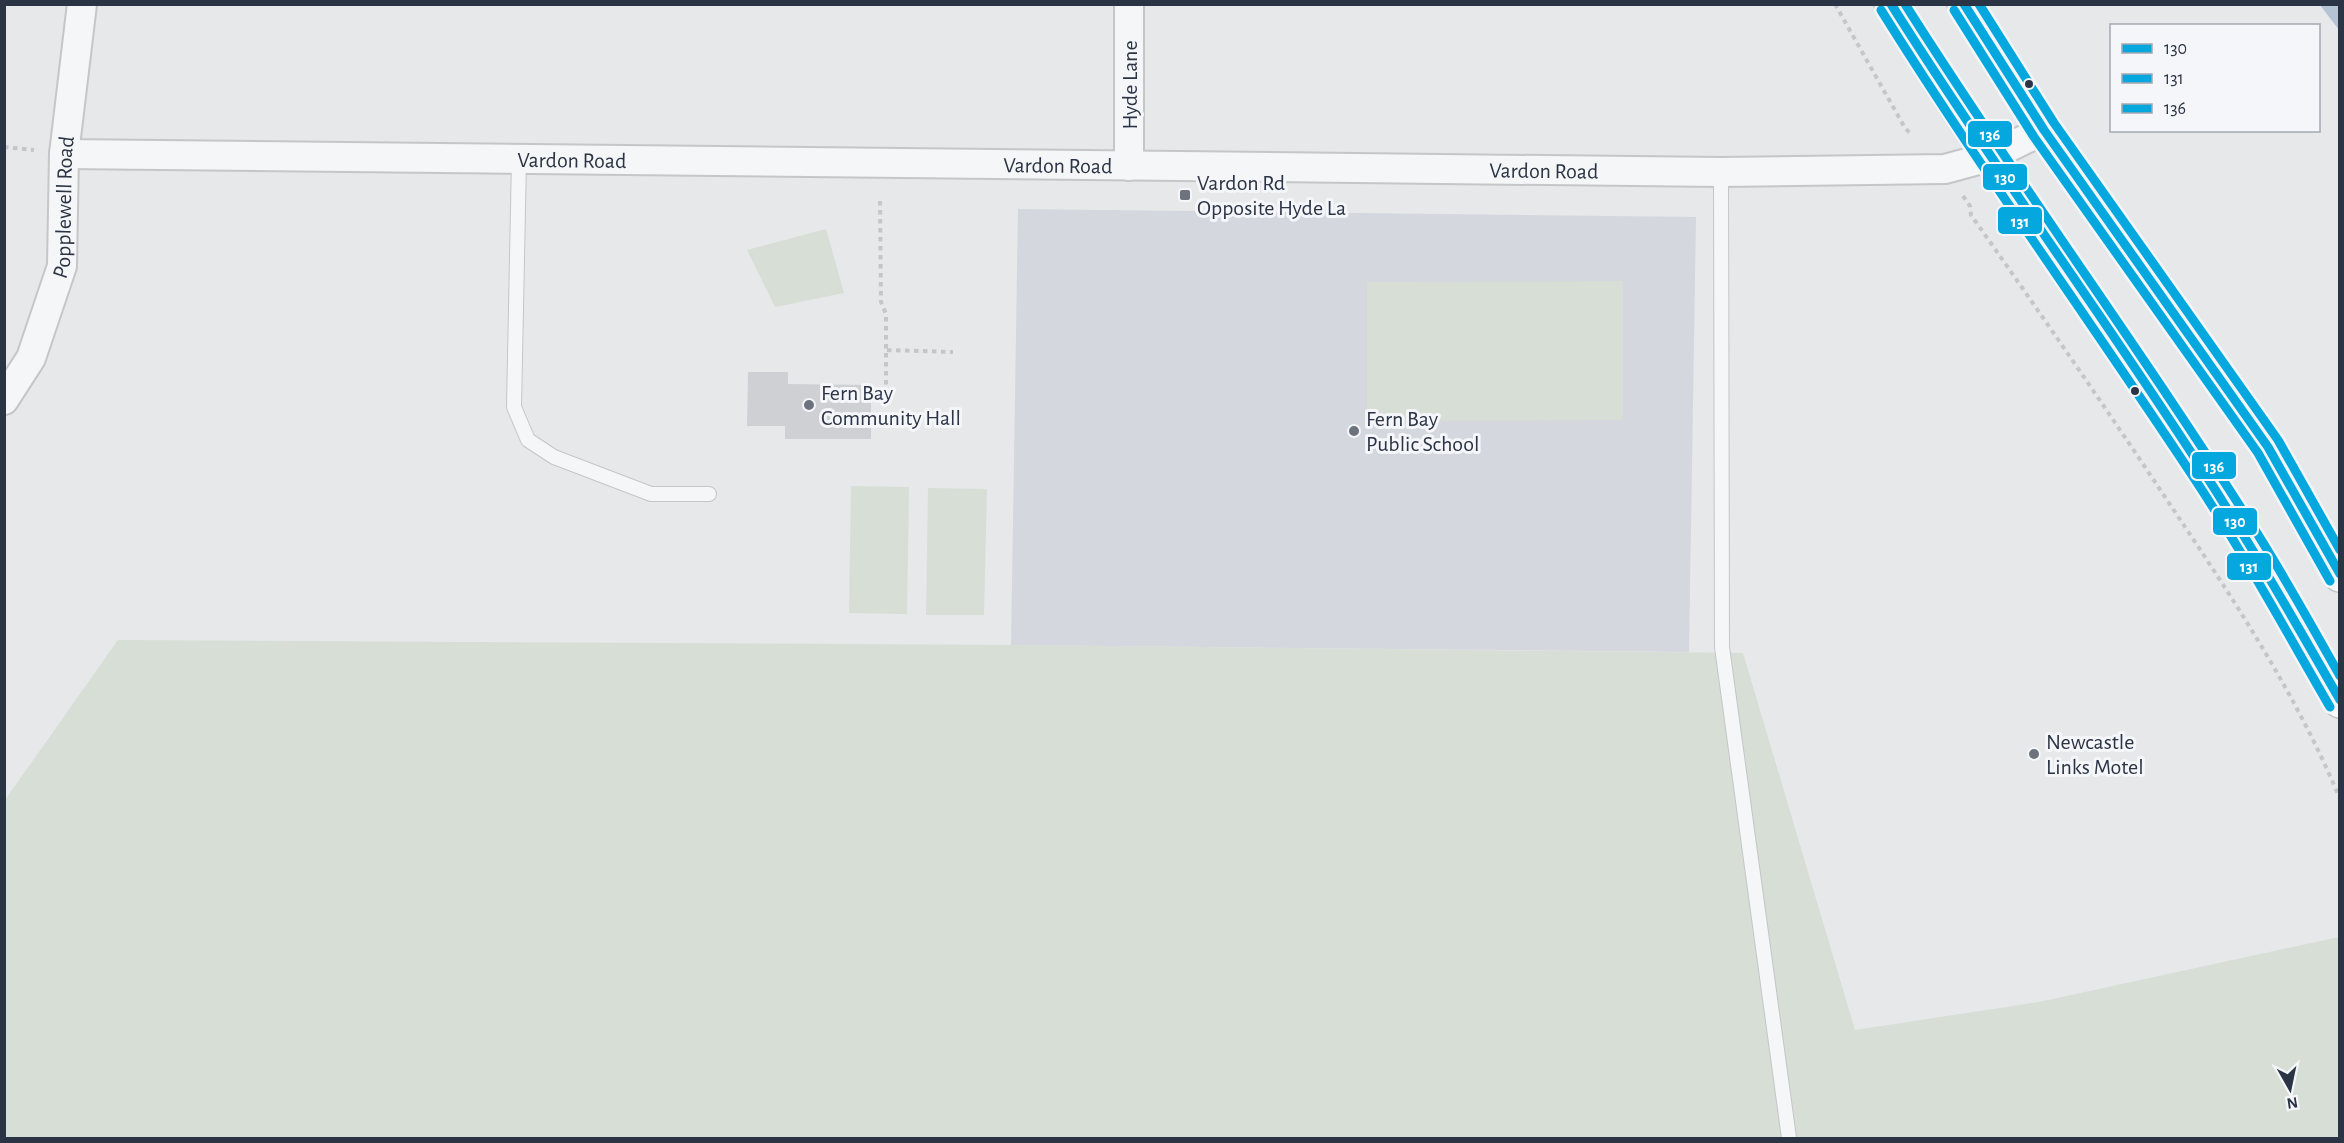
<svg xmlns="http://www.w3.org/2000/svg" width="2344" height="1143" font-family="'Alegreya Sans',sans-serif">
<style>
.built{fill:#d4d7dd}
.green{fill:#d6ded6}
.water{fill:#b4c4d5}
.building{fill:#ced0d3}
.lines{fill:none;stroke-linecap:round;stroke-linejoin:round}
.service-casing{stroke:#c4c6c8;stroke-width:16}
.minor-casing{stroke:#c4c6c8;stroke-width:32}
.primary-casing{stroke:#c2c5c8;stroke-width:36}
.path{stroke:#c5c6ca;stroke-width:4;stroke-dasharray:4.5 4.5;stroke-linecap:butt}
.service{stroke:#f5f6f7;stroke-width:14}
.minor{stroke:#f5f6f7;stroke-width:28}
.primary{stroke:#f8f8f8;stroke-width:33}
.bus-1-casing{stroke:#f4f6f9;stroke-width:14}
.bus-2-casing{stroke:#f4f6f9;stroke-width:14}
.bus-3-casing{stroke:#f4f6f9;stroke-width:14}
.bus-1{stroke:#04a8de;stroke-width:9}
.bus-2{stroke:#04a8de;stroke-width:9}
.bus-3{stroke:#04a8de;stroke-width:9}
.bus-dot{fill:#2b3445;stroke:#f4f6f9;stroke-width:2}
.poi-dot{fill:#6c737f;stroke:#f4f6f9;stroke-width:2}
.labels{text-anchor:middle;stroke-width:6;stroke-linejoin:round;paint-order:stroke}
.street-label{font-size:22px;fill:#2b3445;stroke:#f4f6f9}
.poi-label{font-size:22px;fill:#2b3445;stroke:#f4f6f9;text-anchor:start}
.line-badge{stroke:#f4f6f9;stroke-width:2}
.badge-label{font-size:16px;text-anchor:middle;font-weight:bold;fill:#fff}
</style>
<rect width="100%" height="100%" fill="#e6e8ea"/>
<!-- built -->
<path class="built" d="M1018,209l678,8 -7,435 -678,-7z"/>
<!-- green -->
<path class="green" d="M826,229l18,64 -69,14 -28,-57z
M1623,281v139l-256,1v-139z
M851,486l58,1 -2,127 -58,-1z
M928,488l59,1 -3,126h-58z
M118,640l893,5 732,8 112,377 184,-28 300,-65v201h-2334v-338z"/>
<!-- water -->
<path class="water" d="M2320,5h19v25z"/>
<!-- building -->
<path class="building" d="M748,372h40v12l83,1v54h-86v-13h-38z"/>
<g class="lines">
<!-- service casing -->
<g class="service-casing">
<path id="service" d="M519,159l-5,248 14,33 26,17 97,37h58
M1721,172l1,475 67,491"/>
</g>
<!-- minor casing -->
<g class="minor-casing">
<g id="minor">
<path id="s1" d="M64,154l1657,18 224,-3 44,-12 55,-27"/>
<path d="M1129,166v-162"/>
<path id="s2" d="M4,400l27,-42 31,-92 2,-112 18,-150"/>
</g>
</g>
<!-- primary casing -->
<g class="primary-casing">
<path id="primary" d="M1891,4c113,185 245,356 359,540 32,51 60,105 90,157
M1964,4l80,126 224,317 72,128"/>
</g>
<!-- path -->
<path class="path" d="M1835,4l70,124 7,7
M4,147l30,3
M1963,196l7,10 1,9c70,99 139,199 206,300 61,91 121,183 163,284
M880,201l1,101 5,12v73
M887,350l66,2"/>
<!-- service -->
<use href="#service" class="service"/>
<!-- minor -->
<use href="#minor" class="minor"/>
<!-- primary -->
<use href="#primary" class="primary"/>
<!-- bus-1 casing -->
<g class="bus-1-casing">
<path id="bus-1" d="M1891,4c101,161 214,314 316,473 47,73 90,148 133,223
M1964,4l80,126 224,317 72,127"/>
</g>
<!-- bus-2 casing -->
<g class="bus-2-casing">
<path id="bus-2" d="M1881,10c100,160 211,313 315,471 48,73 90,150 134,226
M1954,10l80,127 224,316 72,128"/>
</g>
<!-- bus-3 casing -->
<g class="bus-3-casing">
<path id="bus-3" d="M1905,4c114,181 242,353 355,534 28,45 54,92 80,138
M1979,4l75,119 224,317 62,110"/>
</g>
<!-- bus-1 -->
<use href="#bus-1" class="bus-1"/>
<!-- bus-2 -->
<use href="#bus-2" class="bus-2"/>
<!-- bus-3 -->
<use href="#bus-3" class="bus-3"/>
</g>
<!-- markers -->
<g class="bus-dot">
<circle cx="2029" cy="84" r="5"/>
<circle cx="2135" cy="391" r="5"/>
</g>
<g class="poi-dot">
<rect x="1179" y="189" width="12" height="12" rx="3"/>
<circle cx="809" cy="405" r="6"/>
<circle cx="1354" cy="431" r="6"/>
<circle cx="2034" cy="754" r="6"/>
</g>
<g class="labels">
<!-- street labels -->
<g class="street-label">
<text transform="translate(1129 85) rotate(-90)" y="8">Hyde Lane</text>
<text dy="8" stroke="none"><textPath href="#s1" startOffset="508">Vardon Road</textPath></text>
<text dy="8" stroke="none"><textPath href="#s1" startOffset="994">Vardon Road</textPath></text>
<text dy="8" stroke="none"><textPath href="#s1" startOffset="1480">Vardon Road</textPath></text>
<text dy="8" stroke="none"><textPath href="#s2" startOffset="206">Popplewell Road</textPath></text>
</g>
<!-- poi labels -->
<g class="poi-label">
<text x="1197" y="190">Vardon Rd<tspan x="1197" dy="25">Opposite Hyde La</tspan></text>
<text x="821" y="400">Fern Bay<tspan x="821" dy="25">Community Hall</tspan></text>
<text x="1366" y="426">Fern Bay<tspan x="1366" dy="25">Public School</tspan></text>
<text x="2046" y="749">Newcastle<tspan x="2046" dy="25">Links Motel</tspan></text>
</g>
</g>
<g class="line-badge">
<rect x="1967" y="120" width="46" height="28" rx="6" fill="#04a8de"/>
<rect x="1982" y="163" width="46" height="28" rx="6" fill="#04a8de"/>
<rect x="1997" y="206" width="46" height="29" rx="6" fill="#04a8de"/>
<rect x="2191" y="451" width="46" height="29" rx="6" fill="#04a8de"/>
<rect x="2212" y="507" width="46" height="29" rx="6" fill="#04a8de"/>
<rect x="2226" y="552" width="46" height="29" rx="6" fill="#04a8de"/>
</g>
<g class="badge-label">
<text x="1990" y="140">136</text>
<text x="2005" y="183">130</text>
<text x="2020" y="227">131</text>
<text x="2214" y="472">136</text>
<text x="2235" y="527">130</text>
<text x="2249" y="572">131</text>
</g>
<!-- border -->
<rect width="2344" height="1143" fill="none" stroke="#2b3445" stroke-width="12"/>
<!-- legend -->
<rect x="2110" y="24" width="210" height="108" fill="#f4f6f9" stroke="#a4a8b1" stroke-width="1.5"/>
<rect x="2122" y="44" width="30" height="9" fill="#04a8de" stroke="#a4a8b1" stroke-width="1.5"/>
<text x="2164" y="54" font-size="18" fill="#2b3445">130</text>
<rect x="2122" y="74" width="30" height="9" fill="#04a8de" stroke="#a4a8b1" stroke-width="1.5"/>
<text x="2164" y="84" font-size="18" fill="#2b3445">131</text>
<rect x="2122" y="104" width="30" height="9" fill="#04a8de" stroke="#a4a8b1" stroke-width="1.5"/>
<text x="2164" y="114" font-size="18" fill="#2b3445">136</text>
<!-- north arrow -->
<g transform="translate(2290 1089) rotate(171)" stroke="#f4f6f9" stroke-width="4.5" paint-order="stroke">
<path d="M0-4.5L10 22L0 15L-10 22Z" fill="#2b3445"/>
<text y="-9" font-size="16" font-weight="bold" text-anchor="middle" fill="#2b3445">N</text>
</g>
</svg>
